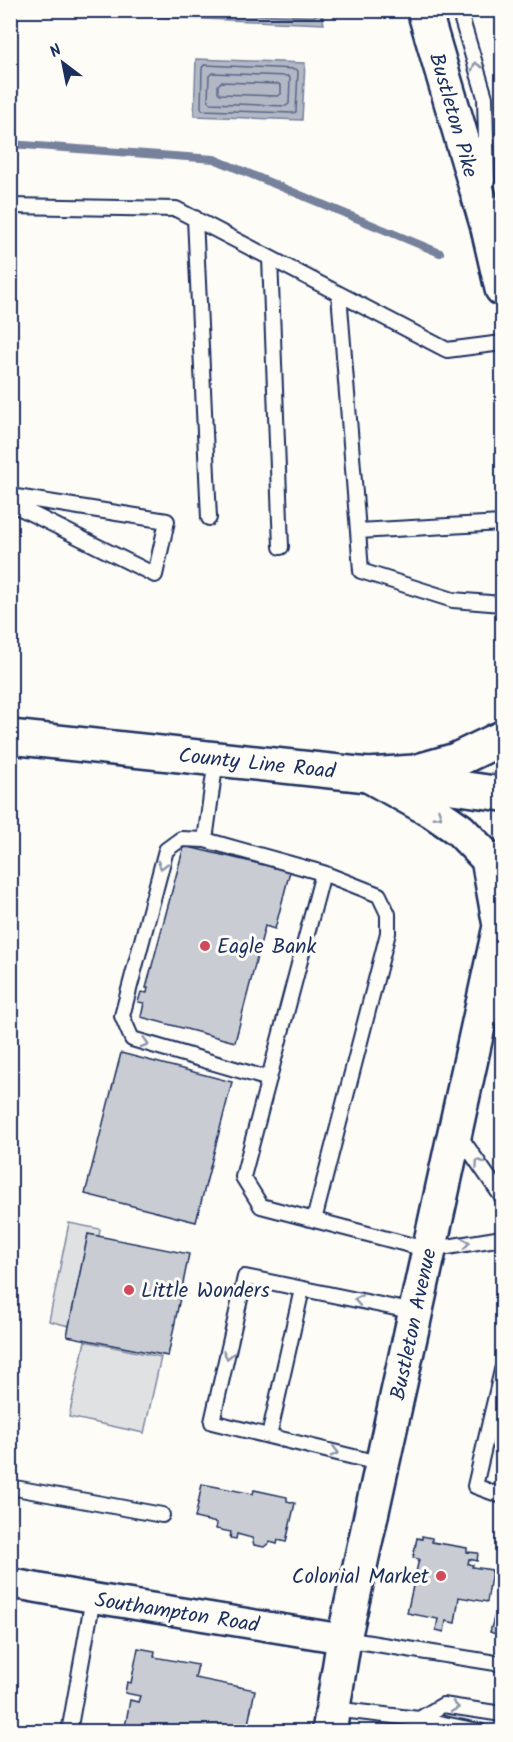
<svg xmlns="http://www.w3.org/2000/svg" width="513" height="1742" font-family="Kalam,sans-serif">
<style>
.green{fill:#e0e1e3;stroke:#7e88a0;stroke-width:1.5}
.water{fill:#b3b8c5;stroke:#76819c;stroke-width:1.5}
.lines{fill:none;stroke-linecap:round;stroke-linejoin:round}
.shore{stroke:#586687;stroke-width:1.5}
.stream{stroke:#76819c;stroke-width:8}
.building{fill:#c9ccd3;stroke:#1b2f5e;stroke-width:1.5}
.service-casing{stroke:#1b2f5e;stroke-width:18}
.minor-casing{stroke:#1b2f5e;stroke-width:33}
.secondary-casing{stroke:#1b2f5e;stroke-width:38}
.primary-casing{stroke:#1b2f5e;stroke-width:38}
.service{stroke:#fdfcf7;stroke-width:14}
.minor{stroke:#fdfcf7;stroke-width:28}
.secondary{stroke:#fdfcf7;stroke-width:33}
.primary{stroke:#fdfcf7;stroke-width:33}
.oneway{stroke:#8c96aa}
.poi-dot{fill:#d1495b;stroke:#fdfcf7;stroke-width:2}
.labels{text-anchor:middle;stroke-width:6;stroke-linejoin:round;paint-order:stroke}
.street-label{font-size:21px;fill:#1b2f5e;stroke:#fdfcf7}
.poi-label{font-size:21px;fill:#1b2f5e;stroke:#fdfcf7;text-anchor:start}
</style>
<rect width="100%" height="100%" fill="#fdfcf7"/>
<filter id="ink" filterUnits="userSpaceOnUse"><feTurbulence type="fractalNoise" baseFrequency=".0167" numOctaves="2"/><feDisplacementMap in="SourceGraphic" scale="12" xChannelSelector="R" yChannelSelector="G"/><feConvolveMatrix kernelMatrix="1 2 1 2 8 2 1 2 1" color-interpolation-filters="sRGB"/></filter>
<g filter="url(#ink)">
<!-- green -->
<path class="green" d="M69,1223l31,6 -1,7 -11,-2 -19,92 -20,-5z
M85,1341l76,16 -17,76 -75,-16z"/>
<!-- water -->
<path class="water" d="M321,10l3,14 -306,-13v-1z
M196,59l109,4 -3,57 -108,-4z"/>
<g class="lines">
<!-- shore -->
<path class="shore" d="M159,10l154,7 3,-2v-5
M204,65l92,4 2,2 -2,41 -3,1 -91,-3 -1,-3 1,-39z
M212,73l76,3 2,2 -1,26 -3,2 -76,-3 -2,-3 1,-24z
M221,82l58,2 2,3v7l-3,2 -58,-2 -2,-2v-7z"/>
<!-- stream -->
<path class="stream" d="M10,144l204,15 226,94"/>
</g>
<!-- building -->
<path class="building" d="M184,846l106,25 -15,58 -10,-3 -30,116 -94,-25 3,-14 -6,-1 3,-10 6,1 1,-5h-2z
M121,1053l111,29 -36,140 -111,-28z
M88,1234l101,20 -21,102 -101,-20z
M202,1484l51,10 1,-4 33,7v4l8,2 -9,39 -8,-2 -1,4 -7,-2 -6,5 -10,-2 -2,-7 -15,-4 -1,5 -6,-1 1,-6 -15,-3 1,-6 -22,-5z
M422,1536l10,2v4l35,6v4l11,1 -1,8 -8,-2 -1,5 5,1 -1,2 20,3 -5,32 -28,-5 -4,26 -9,-2 -2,11 -8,-2 2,-11 -31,-6 12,-54 -6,-1 4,-20 5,1z
M502,1589v47l-12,-4z
M138,1648l17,3 -1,6 44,8 -3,13 60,12 -7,34 3,1 -2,7h-116v-4l-8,-1 5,-27 8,2 2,-6 -15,-3 2,-11 4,1z"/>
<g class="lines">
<!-- service casing -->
<g class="service-casing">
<path id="service" d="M459,10l26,87 2,84
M10,206l166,3 271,141 55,-7
M195,218l14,300
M270,258l11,289
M339,294l19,237 144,-8
M10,496l157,25 -12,54 -145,-72
M358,531l3,40 92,29 49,4
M205,840l11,-81
M269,1079l-137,-40 -10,-23 44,-166 15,-11 24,1 118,33 -80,304 18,29 168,44 73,-12
M459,1135l43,62
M314,1220l74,-287v-19l-9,-19 -56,-22
M502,1370l-27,116 27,10
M269,1436l33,-147
M382,1464l-170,-42 33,-145 170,35
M10,1487l152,28
M345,1639l157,25
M333,1709l86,10 -2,13
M479,1731l-60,-12 24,-14 59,9
M69,1732l24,-134"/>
</g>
<!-- minor casing -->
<g class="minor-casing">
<path id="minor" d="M10,1583l83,15 251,41"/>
</g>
<!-- secondary casing -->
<g class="secondary-casing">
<path id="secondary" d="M10,737l358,38 134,19"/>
</g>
<!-- primary casing -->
<g class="primary-casing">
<path id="primary" d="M424,10l64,218 14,61
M368,775l63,35 29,20 28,29 12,67
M368,775l46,-3 42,-12 46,-22
M329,1732l15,-93 158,-722"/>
</g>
<!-- service -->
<use href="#service" class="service"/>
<!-- minor -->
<use href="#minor" class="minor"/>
<!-- secondary -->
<use href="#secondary" class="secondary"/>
<!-- primary -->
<use href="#primary" class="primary"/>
</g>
<!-- one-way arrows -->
<defs><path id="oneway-chevron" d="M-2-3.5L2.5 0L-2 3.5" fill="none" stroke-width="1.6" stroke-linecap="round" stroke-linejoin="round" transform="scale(1.5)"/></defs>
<g class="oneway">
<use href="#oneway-chevron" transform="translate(476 66) rotate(-107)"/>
<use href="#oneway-chevron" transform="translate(438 815) rotate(33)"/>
<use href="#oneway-chevron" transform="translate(162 865) rotate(105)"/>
<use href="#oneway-chevron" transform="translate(145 1043) rotate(16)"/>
<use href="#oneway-chevron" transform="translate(479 1163) rotate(-125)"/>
<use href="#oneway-chevron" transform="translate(466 1243) rotate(-9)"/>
<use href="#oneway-chevron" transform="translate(358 1300) rotate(-169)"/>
<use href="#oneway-chevron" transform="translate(228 1355) rotate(103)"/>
<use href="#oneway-chevron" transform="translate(335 1452) rotate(14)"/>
<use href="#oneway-chevron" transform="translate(455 1707) rotate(9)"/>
</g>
</g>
<!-- markers -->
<g class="poi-dot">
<circle cx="205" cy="946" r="6"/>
<circle cx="129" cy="1290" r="6"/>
<circle cx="441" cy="1576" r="6"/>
</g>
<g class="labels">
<!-- street labels -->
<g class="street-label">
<text transform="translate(454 115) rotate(74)" y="7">Bustleton Pike</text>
<text transform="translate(257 763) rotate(6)" y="7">County Line Road</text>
<text transform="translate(413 1324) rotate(-78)" y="7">Bustleton Avenue</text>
<text transform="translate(177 1612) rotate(9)" y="7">Southampton Road</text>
</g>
<!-- poi labels -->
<g class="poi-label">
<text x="217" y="953">Eagle Bank</text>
<text x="141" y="1297">Little Wonders</text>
<text x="429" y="1583" text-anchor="end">Colonial Market</text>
</g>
</g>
<!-- margin -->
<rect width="513" height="1742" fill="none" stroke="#fdfcf7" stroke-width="36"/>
<rect x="18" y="18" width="477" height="1706" fill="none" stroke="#1b2f5e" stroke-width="2" filter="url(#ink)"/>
<!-- north arrow -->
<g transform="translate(63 63) rotate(328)" stroke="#fdfcf7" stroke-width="4.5" paint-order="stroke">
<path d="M0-4.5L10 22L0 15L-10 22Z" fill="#1b2f5e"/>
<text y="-9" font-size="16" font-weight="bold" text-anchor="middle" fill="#1b2f5e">N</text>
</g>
</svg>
